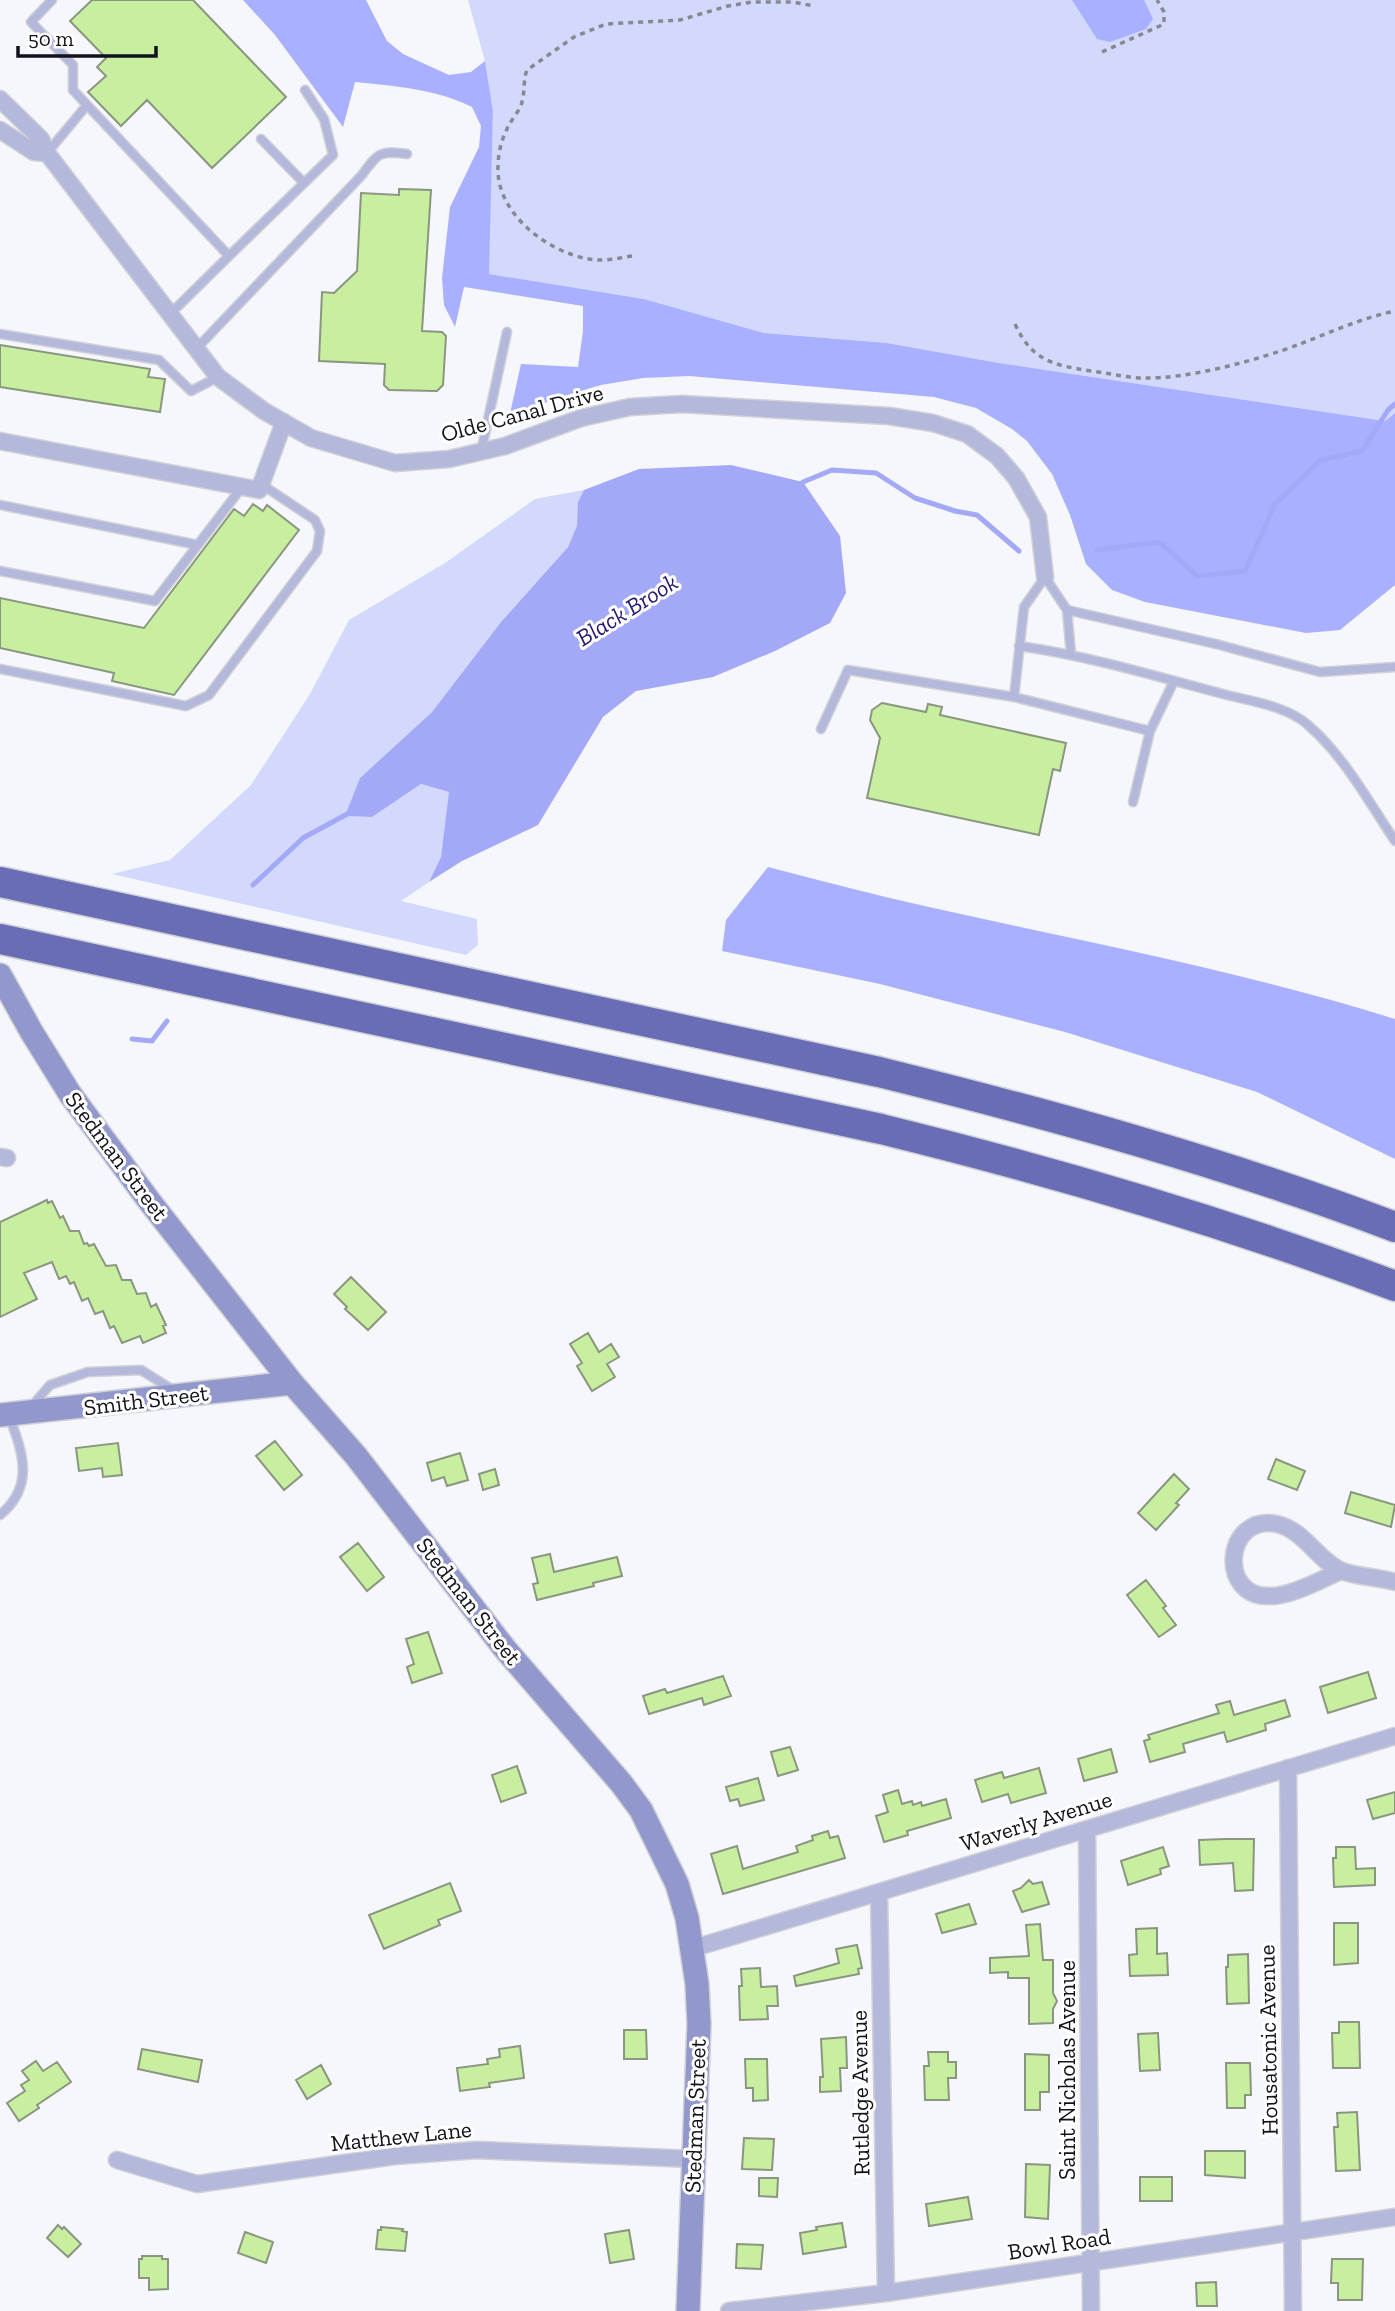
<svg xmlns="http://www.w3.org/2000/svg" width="1395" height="2311" font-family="'Zilla Slab',serif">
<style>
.green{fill:#d3d8fd}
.forest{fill:#a9b0ff}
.water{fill:#a3a9f7}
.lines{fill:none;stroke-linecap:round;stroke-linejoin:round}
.stream{stroke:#a3a9f7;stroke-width:5}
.building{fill:#c8ef9f;stroke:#8a967f;stroke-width:2}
.lane-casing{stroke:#d1d2d8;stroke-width:11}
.street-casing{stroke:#d1d2d8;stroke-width:19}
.secondary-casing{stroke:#d1d2d8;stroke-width:26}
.highway-casing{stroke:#d1d2d8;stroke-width:33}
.path{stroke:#888990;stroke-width:3.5;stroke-dasharray:5 5;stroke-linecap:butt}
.lane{stroke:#b4b8db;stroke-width:8}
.street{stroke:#b4b8db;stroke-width:16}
.secondary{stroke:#9398cc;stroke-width:23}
.highway{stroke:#696db6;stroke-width:30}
.labels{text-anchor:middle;stroke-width:6;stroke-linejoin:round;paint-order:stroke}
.street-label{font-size:23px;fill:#11121b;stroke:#fff}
.water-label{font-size:24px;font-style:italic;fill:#251971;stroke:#fff}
</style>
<rect width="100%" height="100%" fill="#f6f7fc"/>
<!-- green -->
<path class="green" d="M468,0h927v413l-10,8 -386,-58 -112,-20 -123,-10 -120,-34 -156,-25 5,-163 -8,-50z
M584,490l-6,12v24l-10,21 -67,75 -69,90 -72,66 -14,38 26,1 49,-33 29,8 -9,65 -12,25 -28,19 76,18 1,26 -12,10 -354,-81 58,-14 81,-75 59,-91 39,-74 96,-57 90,-64z"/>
<!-- forest -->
<path class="forest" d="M243,0h123l21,41 16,13 46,21 22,-3 14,-11 8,50 -4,163 155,25 120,34 123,10 112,20 386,58 10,-8v172l-55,45 -34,3 -161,-31 -33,-12 -26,-26 -16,-49 -18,-41 -25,-33 -15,-12 -36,-21 -42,-11 -245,-21 -46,2 -42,7 -44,13 -48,20 12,-54 57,3 5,-36v-25l-119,-19 -9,40 -11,-22 -2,-27 8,-71 29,-60 2,-21 -9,-19c-36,-18 -77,-21 -117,-25l-12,45 -68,-92z
M1072,0h72l9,19 -7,10 -36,13 -13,-3z
M768,867c54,14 107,28 161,40 155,35 313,64 466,112v140l-138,-67 -192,-60 -185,-48 -158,-33 4,-31z"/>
<!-- water -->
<path class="water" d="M731,465l72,17 37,54 6,57 -16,30 -55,28 -62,26 -77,14 -33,26 -65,108 -76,36 -33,21 12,-25 8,-65 -28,-8 -49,33 -27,-1 15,-38 72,-66 69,-90 67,-75 9,-21 1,-24 6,-12 55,-21z"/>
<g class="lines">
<!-- stream -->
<path class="stream" d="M800,486l3,-4 29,-12 44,3 39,25 40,13 22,4 42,36
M1097,550l62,-8 39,34 47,-5 30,-67 46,-44 41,-9 26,-41 7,-6
M253,885l50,-47 48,-26
M132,1039l20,2 15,-20"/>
</g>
<!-- building -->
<path class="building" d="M92,0h101l93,97 -74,71 -65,-68 -26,26 -33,-34 18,-16 -9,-9 9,-9 -36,-37z
M399,189l32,1 -9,141 20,1 4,4 -3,49 -6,6 -48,-1 -5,-5 1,-21 -66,-3 3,-69 12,1 23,-22 4,-78 38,2z
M0,345l150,24 -2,8 17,2 -5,33 -160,-25z
M253,504l10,7 4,-6 32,25 -125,165 -62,-14 2,-8 -114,-25v-50l144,30 90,-119 10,7z
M882,703l44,9 2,-8 14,3 -2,8 126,28 -6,28 -7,-2 -14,66 -172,-37 13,-60 -10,-18 2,-10z
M47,1200l1,3 4,-2 8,17 3,-2 7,15h9l5,13 3,-1 2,3 5,-2 12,22 10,-1 6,15h9l6,14 9,-1 5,14 5,-3 10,21 -3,1 3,7 -23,10 -3,-7 -18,7 -8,-17 -4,2 -7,-17 -8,3 -7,-16 -6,3 -8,-19 -4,2 -4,-8 -7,3 -7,-17 -28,11 13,26 -37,18v-95z
M351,1277l35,35 -18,18 -23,-21 2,-2 -13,-13z
M588,1333l11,19 12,-8 8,13 -12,7 8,13 -23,14 -15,-25 5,-3 -12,-19z
M275,1441l27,34 -18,15 -28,-34z
M118,1443l4,32 -19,2 -1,-9 -23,3 -3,-23z
M460,1453l8,27 -21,6 -3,-9 -12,4 -5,-18z
M1276,1459l29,12 -8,19 -29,-11z
M495,1469l4,16 -16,5 -4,-16z
M1174,1474l15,15 -13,14 3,2 -23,25 -18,-17z
M1351,1492l44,13 -4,22 -46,-14z
M358,1543l26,34 -17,14 -27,-34z
M550,1554l4,18 63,-15 5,19 -29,7 1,3 -57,14 -4,-16 5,-1 -6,-25z
M1146,1580l20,26 -3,2 13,17 -17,12 -32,-42z
M428,1632l14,41 -30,10 -5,-16 7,-3 -8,-25z
M1368,1672l8,26 -48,15 -8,-26z
M723,1676l8,20 -27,9 -2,-7 -53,16 -6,-18 22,-7 2,4z
M1285,1700l5,16 -25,8 1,6 -39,12 -3,-10 -41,12 2,8 -35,10 -6,-21 6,-2 -2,-4 71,-22 -3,-8 14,-4 4,14z
M790,1747l8,23 -20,6 -7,-24z
M1111,1749l6,23 -33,9 -6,-22z
M517,1766l9,27 -25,9 -9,-27z
M1039,1768l7,25 -35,10 -3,-9 -26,8 -7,-22 27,-8 2,6z
M758,1778l6,22 -24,6 -2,-7 -8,2 -4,-14z
M898,1790l4,14 10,-3 1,4 8,-3 1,4 24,-7 5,19 -44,13 1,4 -24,7 -8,-26 12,-4 -5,-17z
M1395,1792v21l-22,6 -6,-19z
M828,1831l2,7 8,-2 7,22 -122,36 -12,-40 26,-8 6,23 55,-17 -2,-6 17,-6 -1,-4z
M1225,1839h29l-1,51 -18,1 -2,-28 -33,2 -1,-25z
M1163,1847l6,19 -9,3 1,5 -33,11 -7,-24z
M1336,1847h19l1,22 19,-1v17l-41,2 -1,-29h3z
M1029,1880l4,4 9,-2 7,22 -27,8 -9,-21 8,-3z
M450,1883l11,28 -23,9 2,5 -56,24 -15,-34z
M969,1904l7,20 -34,9 -6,-19z
M1334,1923h24v40l-24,2z
M1040,1924l3,36h10v33l4,8 -4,8v14l-24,1v-46h-21v-6l-18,1v-15l39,-2 -3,-31z
M1157,1928v26l10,-1 1,22 -38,1 -1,-21 8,-1 -1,-25z
M857,1945l5,23 -4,1 1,5 -63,12 -2,-10 45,-13 -3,-14z
M1248,1954l1,49 -22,1 -1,-37h2v-12z
M760,1968l1,19 16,-1 1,20h-11l1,13 -28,1 -1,-34h3l-1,-17z
M1339,2022h20l1,46h-27l-1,-35h7z
M624,2030h22l1,29h-23z
M1158,2033l2,37 -20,1 -2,-37z
M846,2037l1,31h-7l1,23 -21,1v-15h3l-2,-38z
M520,2046l4,32 -35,5 1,4 -30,4 -3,-23 31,-4 -1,-5 13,-2 -1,-8z
M142,2049l60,11 -4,22 -60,-13z
M928,2052h20v10h8v16h-8l1,22h-24l-1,-34h5z
M1025,2054l24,1v37h-9v18h-15z
M745,2059h22l1,41 -15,1v-13h-7z
M36,2061l7,10 14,-9 14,20 -34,23 2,3 -20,13 -12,-18 18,-12 -4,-6 8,-5 -7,-9z
M1226,2063h24l1,32h-6v13h-18z
M321,2065l10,19 -24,15 -11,-19z
M1357,2112l3,58 -24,1 -2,-44h4l-1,-14z
M744,2138l30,1 -2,31 -30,-1z
M1205,2151h40v27l-40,-3z
M1026,2164l24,1 -2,54 -23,-2z
M1140,2177h32v24h-32z
M759,2178h19l-1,19 -18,-1z
M968,2197l4,22 -43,7 -3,-22z
M842,2223l4,24 -43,7 -3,-21 17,-3 -1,-3z
M58,2225l4,4 2,-2 17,17 -13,13 -21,-19z
M381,2227l22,2 -1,2 5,1 -2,19 -29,-2 2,-19h3z
M629,2230l5,29 -24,4 -5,-29z
M245,2232l28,10 -7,21 -28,-10z
M737,2244l26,1 -2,24 -25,-1z
M142,2256h20v3h6v30l-19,1v-12h-10v-19h3z
M1332,2259h31l-1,41h-24v-17h-7z
M1216,2282l1,24h-20l-1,-23z"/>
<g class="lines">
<!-- lane casing -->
<g class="lane-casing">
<path id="lane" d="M52,0l-21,22 42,43v25l156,166 104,-101 -9,-36 -19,-29
M261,139l43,44
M47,153l40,-48
M170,314l59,-58
M0,334l159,26 32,31 27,-14
M197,348l165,-173c16,-22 18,-25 45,-21
M481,452l26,-120
M0,505l198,40
M0,571l155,30 87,-114
M1067,610l149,34 104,28 75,-5
M1019,646c70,10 136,30 204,48 27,7 64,12 85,31 36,31 61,77 87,116
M0,669l186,37 23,-11 108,-144 3,-20 -5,-11 -54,-36
M1014,697l136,34 24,-50
M821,729l27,-59 166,27 10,-90 21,-30 22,33 4,44
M1133,802l17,-71
M30,1408l20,-23 38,-13 53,-2 32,20
M0,1515c35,-29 23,-62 9,-99"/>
</g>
<!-- street casing -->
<g class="street-casing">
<path id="street" d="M0,99l41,40 6,14 171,224 46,34 47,27 84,25 54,-4 56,-13 76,-28 49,-11 52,-3 207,12 44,7 34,11 30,22 19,22 22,39 7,60
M0,130l34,22 13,1
M0,441l259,49 25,-68
M0,1157l7,1
M1341,1571c-19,8 -49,25 -70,25 -54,3 -47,-83 6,-72 27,6 41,37 65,47 16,6 36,6 53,11
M1288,1768l5,543
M1087,1829l4,482
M879,1892l7,401
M691,1949l704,-213
M117,2160l80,24 198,-28 82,-6 216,9
M729,2311l157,-18 509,-76"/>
</g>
<!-- secondary casing -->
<g class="secondary-casing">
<path id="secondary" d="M0,975l31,56 39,63 80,108 142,181 64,73 149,193 116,134 20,27 36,74 10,34 10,66 2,40 -11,287
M0,1415l292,-32"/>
</g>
<!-- highway casing -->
<g class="highway-casing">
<path id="highway" d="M0,882l879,190c174,43 348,91 516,155
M0,939l881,190c175,43 345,93 514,157"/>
</g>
<!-- path -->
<path class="path" d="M1102,52l62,-28v-12l-7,-12
M632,256c-14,2 -28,6 -43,3 -42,-7 -93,-46 -91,-92 0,-15 4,-29 11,-42 4,-7 11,-15 13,-23 3,-11 1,-22 5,-32l47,-33 32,-13 74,-4 48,-14 24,-4h41l21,4
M1015,324c17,37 38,41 76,47 18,2 36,7 53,7 45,1 114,-18 156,-34 31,-12 62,-26 95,-33"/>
<!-- lane -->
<use href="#lane" class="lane"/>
<!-- street -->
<use href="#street" class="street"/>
<!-- secondary -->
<use href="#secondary" class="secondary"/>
<!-- highway -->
<use href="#highway" class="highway"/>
</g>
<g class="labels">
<!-- street labels -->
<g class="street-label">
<text transform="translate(522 413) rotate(-15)" y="8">Olde Canal Drive</text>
<text transform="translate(117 1156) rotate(53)" y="8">Stedman Street</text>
<text transform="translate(146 1400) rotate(-7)" y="8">Smith Street</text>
<text transform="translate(469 1601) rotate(52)" y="8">Stedman Street</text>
<text transform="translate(1036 1821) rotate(-17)" y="8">Waverly Avenue</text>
<text transform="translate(1268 2040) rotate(-91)" y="8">Housatonic Avenue</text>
<text transform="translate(1067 2070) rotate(-90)" y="8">Saint Nicholas Avenue</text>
<text transform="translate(860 2093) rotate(-91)" y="8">Rutledge Avenue</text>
<text transform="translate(695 2116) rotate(-88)" y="8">Stedman Street</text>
<text transform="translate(401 2136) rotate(-6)" y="8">Matthew Lane</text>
<text transform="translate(1059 2244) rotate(-9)" y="8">Bowl Road</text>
</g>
<!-- water labels -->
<g class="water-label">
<text transform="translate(627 610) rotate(-32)" y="8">Black Brook</text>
</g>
</g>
<!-- scale -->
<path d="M18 46v10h138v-10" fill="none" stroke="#11121b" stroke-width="3.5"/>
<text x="28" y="46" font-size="21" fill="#11121b" stroke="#ffffff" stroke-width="5" paint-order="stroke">50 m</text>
</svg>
